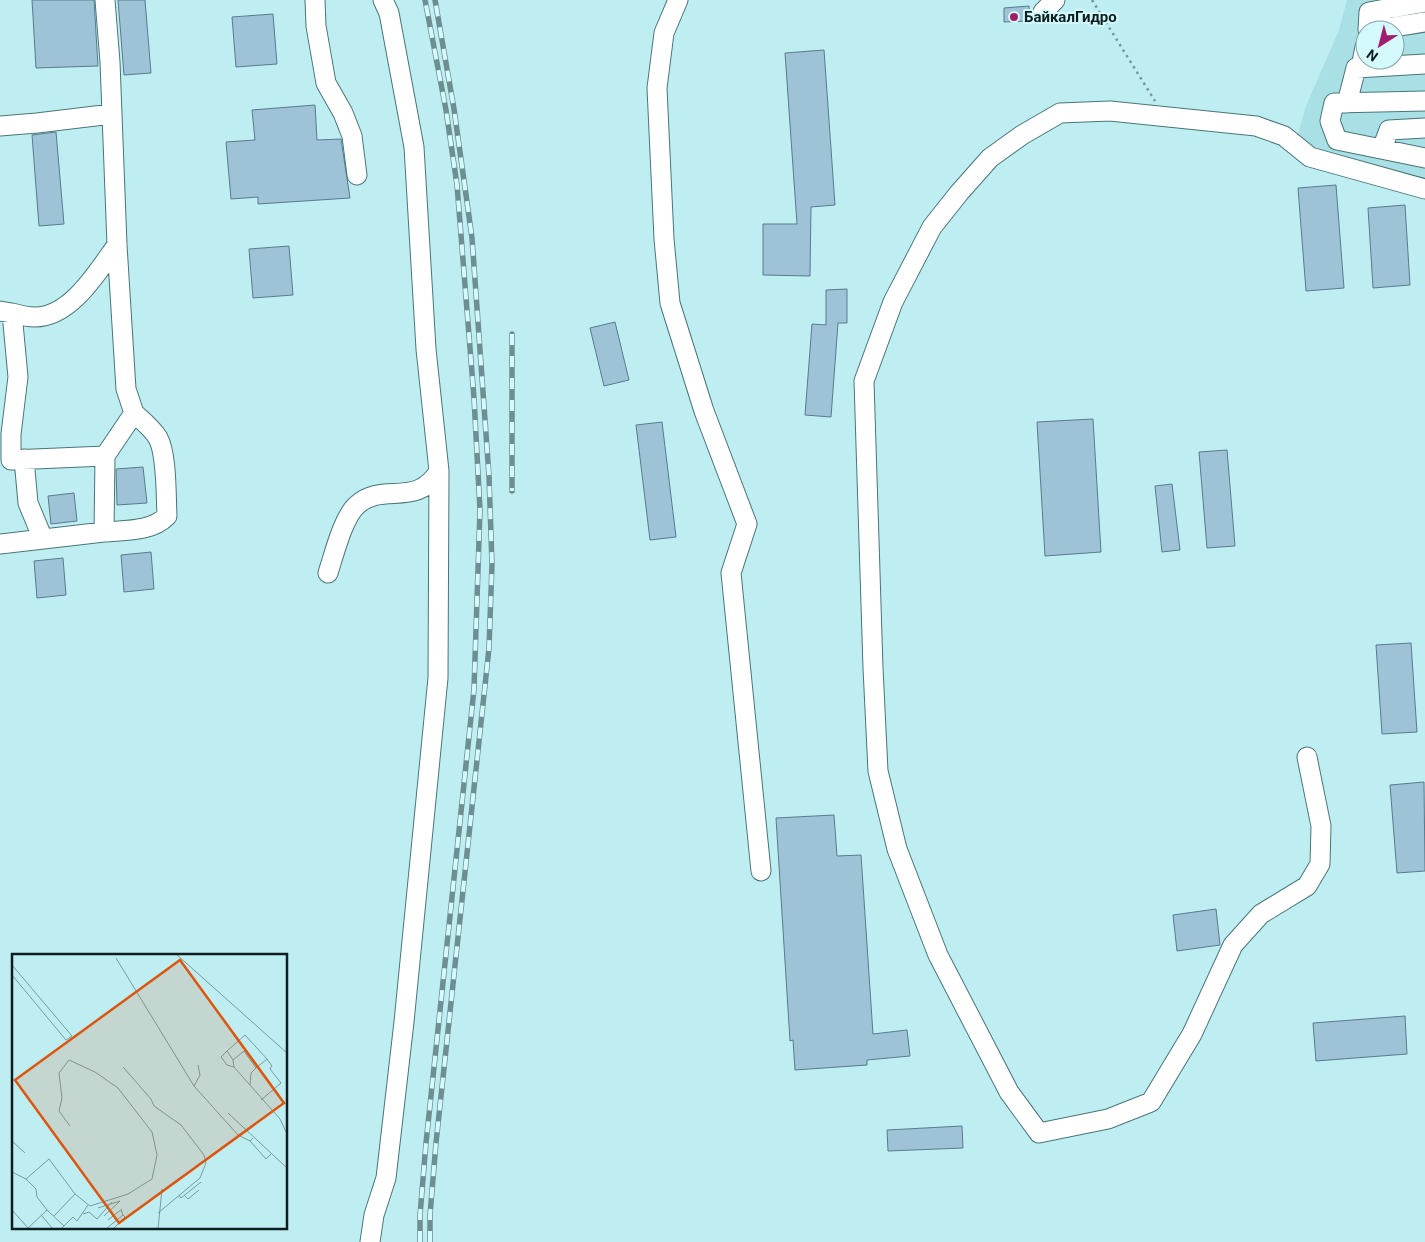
<svg xmlns="http://www.w3.org/2000/svg" width="1425" height="1242" font-family="Roboto,sans-serif">
<style>
.built{fill:#a8e0e5;fill-rule:evenodd}
.building{fill:#9ec2d6;stroke:#587b8d}
.lines{fill:none;stroke-linecap:round;stroke-linejoin:round}
.minor-casing{stroke:#497578;stroke-width:21}
.path{stroke:#76999c;stroke-width:2.5;stroke-dasharray:2.5 4;stroke-linecap:butt}
.minor{stroke:#fff;stroke-width:19}
.rail-casing{stroke:#6d8f92;stroke-width:5.5}
.rail{stroke:#d4fafd;stroke-width:4;stroke-dasharray:11;stroke-linecap:butt}
.poi-dot{fill:#a01d6d;stroke:#d4fafd;stroke-width:2}
.labels{text-anchor:middle;stroke-width:4;stroke-linejoin:round;paint-order:stroke}
.poi-label{font-size:15px;font-weight:bold;fill:#0c1e20;stroke:#d4fafd;text-anchor:start}
.inset-road{fill:none;stroke:#779b9e;stroke-width:1}
.view{fill:#dd560d;fill-opacity:0.15;stroke:#dd560d;stroke-width:2.5}
.inset-edge{fill:none;stroke:#0c1e20;stroke-width:2.5}
</style>
<rect width="100%" height="100%" fill="#bfeef2"/>
<!-- built -->
<path class="built" d="M1347,0h78v182l-111,-30 -17,-14 9,-32 33,-76zM1365,30h30v30h-30z"/>
<!-- building -->
<path class="building" d="M32,0h62l4,66 -62,2z
M118,0h27l6,73 -27,2z
M1029,6l1,15 -26,1v-14z
M273,14l4,50 -41,3 -4,-50z
M824,50l11,155 -24,2 -1,69 -47,-1v-51h34l-12,-171z
M315,105l2,35 24,-1 9,59 -92,6v-7l-27,2 -5,-57 29,-2 -3,-30z
M56,132l8,92 -25,2 -7,-91z
M1336,185l8,103 -38,3 -8,-103z
M1405,205l5,80 -37,3 -5,-80z
M289,246l4,49 -40,3 -4,-49z
M847,289v34h-9l-7,94 -26,-2 7,-91 14,1v-35z
M615,322l14,58 -25,6 -14,-58z
M1093,419l8,133 -56,4 -8,-134z
M662,422l14,115 -26,3 -14,-115z
M1227,450l8,96 -28,2 -8,-96z
M143,467l4,36 -30,2 -1,-36z
M1172,484l8,66 -18,2 -7,-66z
M74,493l3,28 -26,3 -3,-28z
M151,552l3,37 -30,3 -3,-37z
M63,558l3,37 -29,3 -3,-37z
M1411,643l6,89 -35,2 -6,-89z
M1424,782l1,89 -28,2 -7,-88z
M834,815l3,41 24,-1 12,179 34,-4 3,26 -43,4v5l-72,5 -2,-30 -3,1 -14,-223z
M1216,909l4,36 -43,6 -4,-36z
M1405,1016l2,38 -91,7 -3,-38z
M962,1126l1,22 -75,3 -1,-21z"/>
<g class="lines">
<!-- minor casing -->
<g class="minor-casing">
<path id="minor" d="M315,0l1,26 10,57 17,30 9,23 5,39
M678,0l-14,33 -7,55 7,151 6,64 34,108 43,113 -16,49 30,298
M1043,12l12,-12
M1368,30l1,-18 56,-10
M1375,30l50,-8
M1361,67l4,-20
M1425,101l-91,2 -4,18 7,19 88,18
M1347,103l9,-35 69,-4
M0,126l37,-3 75,-9
M1382,149l7,-19 36,-2
M0,311l12,2 6,64 -7,57v26l94,-4 29,-43 -8,-24 -9,-144 -7,-183 -5,-62
M12,313c7,2 15,4 23,4 36,0 63,-46 82,-72
M105,456l-1,76c22,-2 47,0 63,-16 -1,-19 0,-62 -9,-78 -6,-10 -15,-17 -24,-25
M24,459l4,44 15,36
M0,544l104,-12
M328,573c6,-18 15,-56 29,-68 26,-24 59,4 82,-34l-13,-122 -12,-202 -25,-134 -6,-13
M1307,757l14,69 -1,38 -13,22 -46,28 -28,31 -41,89 -41,68 -43,17 -69,14 -30,-41 -71,-137 -41,-106 -19,-78 -5,-103 -9,-287 29,-79 39,-75 27,-34 31,-35 32,-23 38,-22 50,-2 146,15 28,10 26,21 115,32
M370,1242l4,-27 12,-37 18,-156 34,-344 1,-207"/>
</g>
<!-- path -->
<path class="path" d="M1092,0l63,101"/>
<!-- minor -->
<use href="#minor" class="minor"/>
<!-- rail casing -->
<g class="rail-casing">
<path id="rail" d="M512,334v157
M420,1242v-27l6,-72 48,-454 6,-179 -6,-112 -17,-213 -11,-75 -21,-110
M430,1242v-27l6,-72 53,-495 3,-84 -3,-88 -17,-238 -18,-129 -19,-109"/>
</g>
<!-- rail -->
<use href="#rail" class="rail"/>
</g>
<!-- markers -->
<circle class="poi-dot" cx="1014" cy="17" r="5"/>
<g class="labels">
<!-- poi labels -->
<g class="poi-label">
<text x="1024" y="22">БайкалГидро</text>
</g>
</g>
<!-- overview -->
<g transform="translate(12 954)">
<rect width="275" height="275" fill="#bfeef2"/>
<path class="inset-road" d="M164,0l111,99M104,4l78,128M0,11l60,71 -6,4 -54,-65M215,97l18,-16 22,24 -11,9 -12,-17 -11,9 1,7 46,52 7,15M221,106l-6,-9 -6,6 6,8 7,2M186,111l2,10 -6,11 44,49 12,6 3,-3M111,113l28,32 3,7 27,19 23,30 2,8 -6,15 -42,35M238,131l1,-12 5,-5M249,146l20,-17 -11,-14 2,-3 -5,-7M216,159l59,55M0,187l13,12M238,187l16,18 5,-5M0,218l14,7 23,-20 26,35 15,12 38,-12 24,-15 5,-24 -5,-23 -34,-44 -23,-16 -26,-12 -10,13 3,25 -3,13 11,15M14,225l10,10 1,8 10,13 -20,19M167,241l2,3 20,-16M172,241l4,4 11,-9M86,254l22,-7 -16,15M0,256l17,19M35,256l17,16 -3,3M71,260l6,-2 8,7 15,-17M29,261l12,14M42,262l21,-22M96,266l14,-11M52,272l9,-9 4,4 11,-16M95,274l16,-13 -2,-5M101,275l12,-12 -2,-2M146,275l4,-40"/>
<path class="view" d="M168,6l104,143 -165,120 -104,-143z"/>
<rect width="275" height="275" class="inset-edge"/>
</g>
<!-- north arrow -->
<g transform="translate(1380 45) rotate(216)"><circle r="24" fill="#d4fafd" stroke="#84a2a5"/>
<path d="M0-4L9 19L0 12L-9 19Z" fill="#a01d6d"/>
<text y="-8" font-size="14" font-weight="bold" text-anchor="middle" fill="#0c1e20">N</text>
</g>
</svg>
